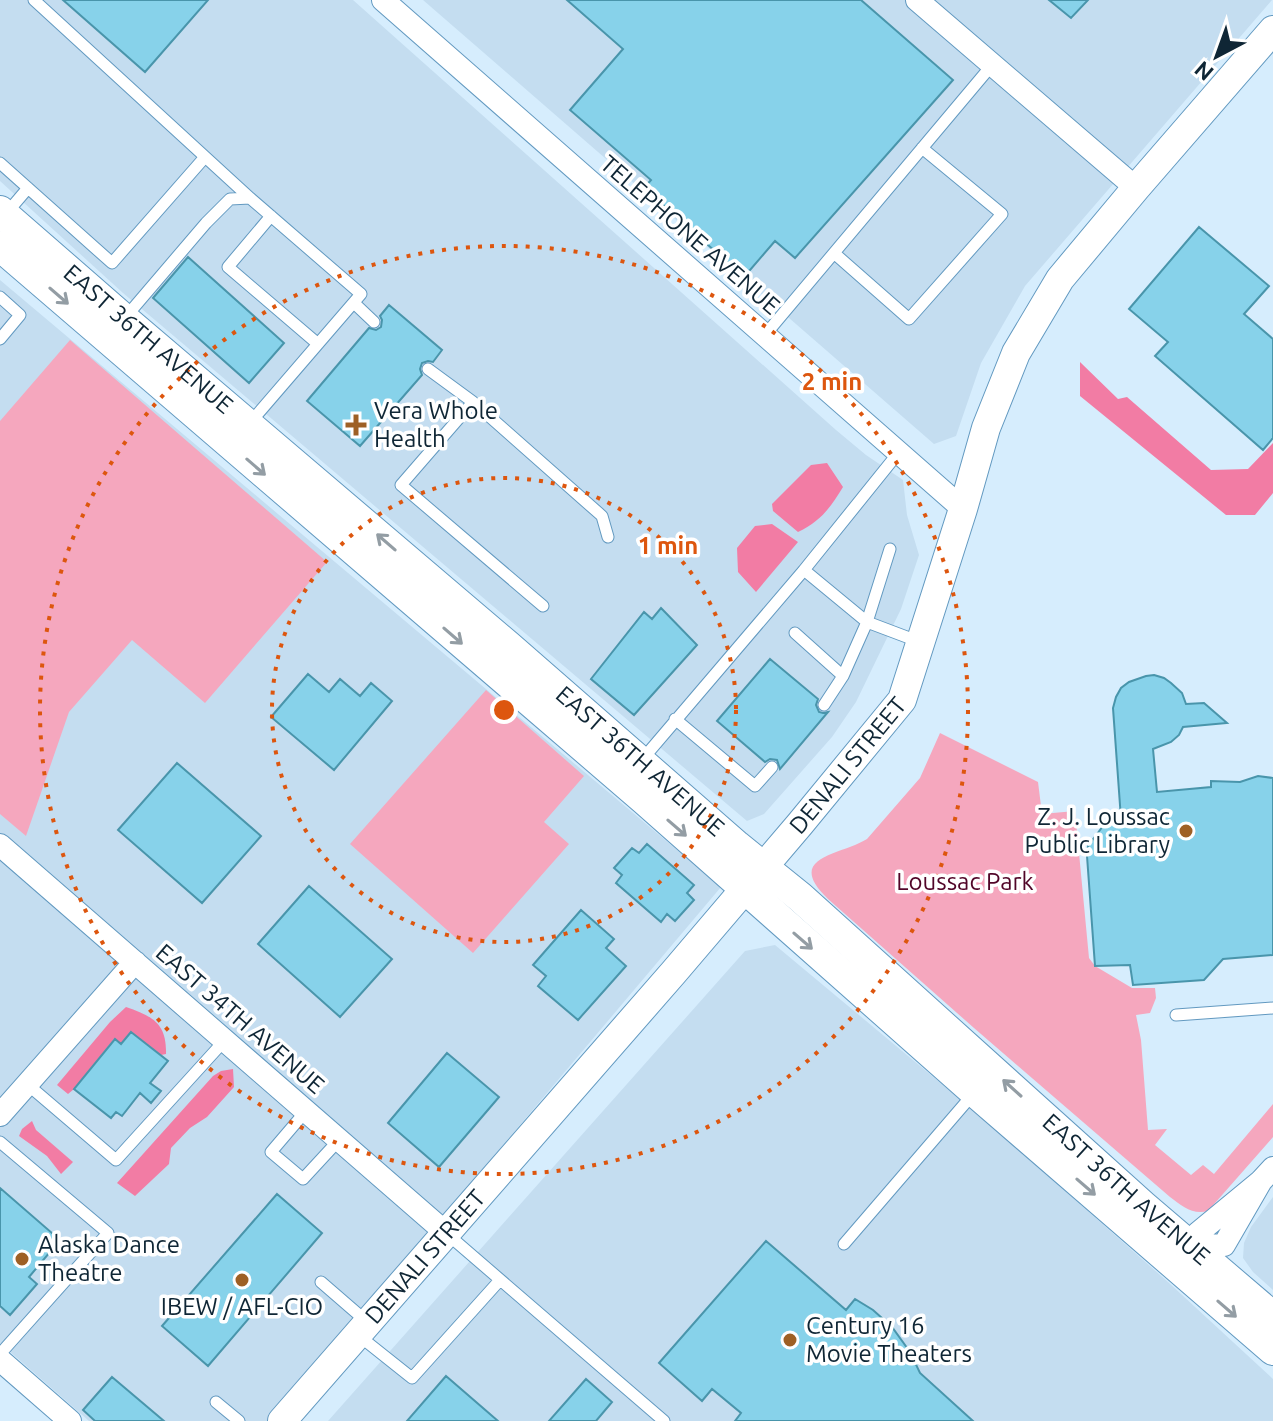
<svg xmlns="http://www.w3.org/2000/svg" width="1273" height="1421" font-family="Ubuntu,sans-serif">
<style>
.built{fill:#c4ddf0}
.green{fill:#f5a7be}
.forest{fill:#f27ca4}
.building{fill:#87d2ea;stroke:#4995ab;stroke-width:2}
.lines{fill:none;stroke-linecap:round;stroke-linejoin:round}
.service-casing{stroke:#6299c0;stroke-width:13}
.minor-casing{stroke:#6299c0;stroke-width:24}
.tertiary-casing{stroke:#6299c0;stroke-width:30}
.secondary-casing{stroke:#6299c0;stroke-width:32}
.service{stroke:#fff;stroke-width:11}
.minor{stroke:#fff;stroke-width:22}
.tertiary{stroke:#fff;stroke-width:28}
.secondary{stroke:#fff;stroke-width:30}
.oneway{stroke:#939da4}
.ring{fill:none;stroke:#dd560e;stroke-width:4;stroke-dasharray:4 8}
.poi-dot{fill:#9e6025;stroke:#fff;stroke-width:3}
.labels{text-anchor:middle;stroke-width:7;stroke-linejoin:round;paint-order:stroke}
.street-label{font-size:24px;fill:#0f2635;stroke:#fff}
.poi-label{font-size:24px;fill:#0f2635;stroke:#fff;text-anchor:start}
.park-label{font-size:24px;fill:#510528;stroke:#fff}
.centre{fill:#dd560e;stroke:#fff;stroke-width:4}
.ring-label{font-size:24px;text-anchor:middle;font-weight:bold;fill:#dd560e;stroke:#fff;stroke-width:7;stroke-linejoin:round;paint-order:stroke}
</style>
<rect width="100%" height="100%" fill="#d6edfd"/>
<!-- built -->
<path class="built" d="M0,0h353l483,430 30,25 37,25 4,35 12,40 -18,54 -45,93 -24,35 -68,77 -17,7 -624,-528 -123,-112z
M423,0h849l-247,286 -44,77 -25,73 -22,8z
M0,280l721,607 -451,534h-181l-89,-78z
M775,945l211,176 182,161 105,97v42h-945l417,-470z
M1273,1197v93l-20,-18 -10,-14 1,-15 7,-16z"/>
<!-- green -->
<path class="green" d="M70,340l257,222 -122,141 -73,-63 -63,72 -43,124 -26,-22v-393z
M486,690l98,86 -40,46 25,22 -96,109 -123,-109z
M940,733l98,49 4,32 33,-3 14,147 6,8 37,22h23l1,10 -6,15 -14,2 5,25 7,90 19,-1 -12,16 36,30 12,-10 11,9 59,-70v33l-65,74c-16,4 -26,-5 -38,-14l-196,-169 -146,-129c-45,-43 14,-44 39,-60l53,-61z"/>
<!-- forest -->
<path class="forest" d="M1080,362l38,37 9,-2 84,73 37,-1 25,-26v50l-18,22h-29l-146,-119z
M827,463l16,24c-13,21 -22,34 -45,45l-25,-21 -1,-7 39,-39z
M772,524l26,18 -42,50 -18,-20 -1,-24 18,-22z
M126,1007c26,9 41,16 40,47l-5,1 -30,-23 -10,12 -7,-5 -40,50 -6,5 -11,-9 53,-63z
M233,1069l1,18 -27,30 -17,11 -19,20 -2,16 -34,32 -18,-13 96,-107 8,-5z
M32,1121l4,9 37,32 -12,12 -14,-18 -28,-20 3,-7z"/>
<!-- building -->
<path class="building" d="M63,0h145l-63,72z
M567,0h294l92,80 -158,178 -20,-17 -31,36 -100,-89 7,-8 -81,-70 53,-61z
M1049,0h39l-17,18z
M1199,227l70,59 -25,28 29,25v99l-10,12 -108,-94 13,-14 -39,-33z
M188,257l96,86 -35,40 -96,-85z
M389,305l53,45 -9,12 -5,-1 -6,2 -2,6 2,6 -62,71 -53,-45 62,-73 7,2 5,-3 1,-7 -2,-4z
M661,608l36,37 -63,70 -43,-36 53,-67 8,7z
M770,659l48,40 -2,6 3,7 4,1 5,-1 -48,57 -3,-9 -7,-1 -5,3 -48,-41z
M308,674l21,18 11,-13 20,17 11,-13 21,18 -58,69 -63,-53z
M1154,675l10,3 7,5 11,10 4,11 18,-1 23,20 -44,4 -4,8 -8,7 -18,7 4,43 54,-5v-6l29,1 18,-6 15,2v177l-50,4 -19,21 -71,5 -3,-20 -35,1 -8,-110 1,-10 15,-20 18,-7 -8,-111 3,-11 5,-9 8,-6 17,-6z
M177,763l84,73 -59,67 -84,-73z
M647,844l47,41 -7,8 7,7 -19,21 -8,-7 -6,8 -45,-39 6,-8 -8,-7 18,-20 7,5z
M309,886l83,73 -52,58 -82,-73z
M581,910l33,29 -8,9 20,18 -48,54 -40,-34 8,-10 -13,-11z
M131,1032l37,29 -18,22 11,8 -10,12 -11,-10 -18,23 -6,-4 -5,6 -37,-29 41,-50 6,5z
M447,1053l52,44 -60,70 -51,-44z
M0,1188l60,52 -31,37 8,7 -27,31 -10,-9z
M277,1194l45,39 -114,133 -46,-40z
M766,1241l80,69 9,-11 18,11 19,17 18,25 10,21 53,48h-238l6,-8 -29,-24 -10,12 -43,-38z
M446,1376l52,45h-91z
M112,1377l52,44h-69l-12,-11z
M586,1379l26,23 -16,19h-47z"/>
<g class="lines">
<!-- service casing -->
<g class="service-casing">
<path id="service" d="M34,0l216,198
M0,163l112,100 93,-106
M5,215l23,-27
M271,216l-43,51 90,77
M834,253l75,66 93,-105 -80,-66
M0,297l20,18 -20,24
M354,303l20,19
M124,319l82,-96 24,-24 20,-1 111,96 -112,130
M765,335l227,-270
M428,369l45,33
M899,452l-95,118 63,52 53,20
M543,606l-142,-121 72,-83 129,114 6,21
M795,633l48,43
M824,705l19,-29 24,-54 23,-73
M675,719l80,67 17,-19
M641,761l163,-191
M1176,1015l97,-7
M27,1084l89,76 109,-120
M306,1111l-35,41 32,27 36,-39
M0,1142l108,91 -108,121
M446,1233l218,188
M844,1244l130,-151
M321,1282l45,39
M358,1335l54,43 88,-98
M216,1402l23,19"/>
</g>
<!-- minor casing -->
<g class="minor-casing">
<path id="minor" d="M383,0l580,509
M917,0l219,188
M0,845l446,388
M0,1115l135,-153
M1201,1246l-3,-13 63,-52 12,-13
M1189,1259l12,-13 23,-1 37,-64
M0,1360l70,61"/>
</g>
<!-- tertiary casing -->
<g class="tertiary-casing">
<g id="tertiary">
<path id="s1" d="M282,1421l392,-449 126,-148 102,-124 61,-191 23,-81 30,-75 44,-74 76,-91 137,-158"/>
</g>
</g>
<!-- secondary casing -->
<g class="secondary-casing">
<g id="secondary">
<path id="s2" d="M0,211l124,108 384,327 229,200 63,51 343,309 130,111"/>
<path d="M0,246l645,554 330,292 298,258"/>
</g>
</g>
<!-- service -->
<use href="#service" class="service"/>
<!-- minor -->
<use href="#minor" class="minor"/>
<!-- tertiary -->
<use href="#tertiary" class="tertiary"/>
<!-- secondary -->
<use href="#secondary" class="secondary"/>
</g>
<!-- one-way arrows -->
<defs><path id="oneway-shaft" d="M-6 0H5M1.5-3L5.5 0L1.5 3" fill="none" stroke-width="1.6" stroke-linecap="round" stroke-linejoin="round" transform="scale(2)"/></defs>
<g class="oneway">
<use href="#oneway-shaft" transform="translate(59 296) rotate(41)"/>
<use href="#oneway-shaft" transform="translate(256 467) rotate(41)"/>
<use href="#oneway-shaft" transform="translate(386 542) rotate(-139)"/>
<use href="#oneway-shaft" transform="translate(453 636) rotate(41)"/>
<use href="#oneway-shaft" transform="translate(677 828) rotate(41)"/>
<use href="#oneway-shaft" transform="translate(803 941) rotate(41)"/>
<use href="#oneway-shaft" transform="translate(1012 1088) rotate(-138)"/>
<use href="#oneway-shaft" transform="translate(1086 1187) rotate(41)"/>
<use href="#oneway-shaft" transform="translate(1227 1309) rotate(41)"/>
</g>
<!-- distance rings -->
<g class="ring">
<circle cx="504" cy="710" r="232"/>
<circle cx="504" cy="710" r="464"/>
</g>
<!-- markers -->
<g class="poi-dot">
<path d="M352 413h8v8h8v8h-8v8h-8v-8h-8v-8h8z"/>
<circle cx="1186" cy="831" r="8"/>
<circle cx="22" cy="1259" r="8"/>
<circle cx="242" cy="1280" r="8"/>
<circle cx="790" cy="1340" r="8"/>
</g>
<g class="labels">
<!-- street labels -->
<g class="street-label">
<text transform="translate(690 235) rotate(41)" y="8">TELEPHONE AVENUE</text>
<text dy="8" stroke="none"><textPath href="#s2" startOffset="196">EAST 36TH AVENUE</textPath></text>
<text dy="8" stroke="none"><textPath href="#s2" startOffset="844">EAST 36TH AVENUE</textPath></text>
<text dy="8" stroke="none"><textPath href="#s1" startOffset="866">DENALI STREET</textPath></text>
<text transform="translate(240 1019) rotate(41)" y="8">EAST 34TH AVENUE</text>
<text dy="8" stroke="none"><textPath href="#s2" startOffset="1492">EAST 36TH AVENUE</textPath></text>
<text dy="8" stroke="none"><textPath href="#s1" startOffset="218">DENALI STREET</textPath></text>
</g>
<!-- poi labels -->
<g class="poi-label">
<text x="374" y="419">Vera Whole<tspan x="374" dy="28">Health</tspan></text>
<text x="1170" y="825" text-anchor="end">Z. J. Loussac<tspan x="1170" dy="28">Public Library</tspan></text>
<text x="38" y="1253">Alaska Dance<tspan x="38" dy="28">Theatre</tspan></text>
<text x="242" y="1315" text-anchor="middle">IBEW / AFL-CIO</text>
<text x="806" y="1334">Century 16<tspan x="806" dy="28">Movie Theaters</tspan></text>
</g>
<!-- park labels -->
<g class="park-label">
<text x="965" y="890">Loussac Park</text>
</g>
</g>
<circle cx="504" cy="710" r="12" class="centre"/>
<g class="ring-label">
<text x="832" y="390">2 min</text>
<text x="668" y="554">1 min</text>
</g>
<!-- north arrow -->
<g transform="translate(1217 56) rotate(221)" stroke="#ffffff" stroke-width="6" paint-order="stroke">
<path d="M0-6L14 30L0 20L-14 30Z" fill="#0f2635"/>
<text y="-12" font-size="22" font-weight="bold" text-anchor="middle" fill="#0f2635">N</text>
</g>
</svg>
